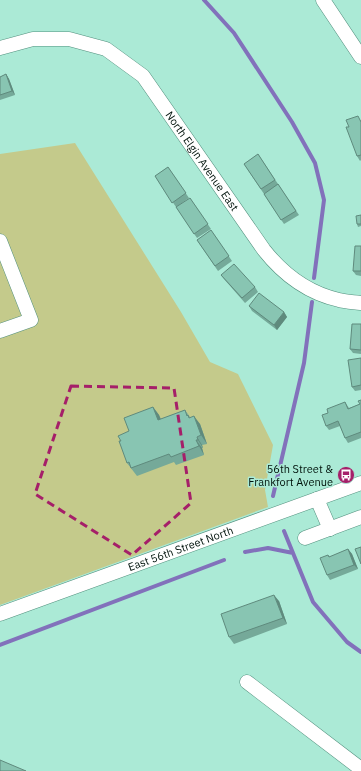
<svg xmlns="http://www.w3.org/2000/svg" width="361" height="771" font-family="'IBM Plex Sans',sans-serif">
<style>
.green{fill:#c4ca8b}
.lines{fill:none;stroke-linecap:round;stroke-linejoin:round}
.stream{stroke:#8271bb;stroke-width:4}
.minor-casing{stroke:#53907e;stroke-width:15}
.minor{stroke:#fff;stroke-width:14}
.wall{fill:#75a999}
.shaded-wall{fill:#5f8a7d}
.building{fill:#88c5b2;stroke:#5f8a7d}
.marked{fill:none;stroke:#a51f69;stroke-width:3;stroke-dasharray:8 5;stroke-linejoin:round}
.labels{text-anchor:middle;stroke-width:3;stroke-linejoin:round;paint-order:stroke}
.street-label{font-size:11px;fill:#00130c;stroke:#abead6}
.poi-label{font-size:11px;fill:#00130c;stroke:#abead6;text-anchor:end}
</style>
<rect width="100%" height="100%" fill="#abead6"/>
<!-- green -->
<path class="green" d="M75,143l106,169 29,50 28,12 35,71 -8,45 3,17 -268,98v-451z"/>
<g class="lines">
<!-- stream -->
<path class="stream" d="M204,0l30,33 58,89 23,41 9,37 -10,78
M273,496l31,-133 8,-61
M284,531l29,71 34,40 14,10
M245,552l23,-4 25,5
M0,645l224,-85"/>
<!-- minor casing -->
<g class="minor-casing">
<g id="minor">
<path d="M323,0l38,57"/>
<path id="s1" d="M0,48l33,-9h36l37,10 37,27 121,174c19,24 44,43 75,50 7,2 15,2 22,3"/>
<path d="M0,241l31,79 -31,11"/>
<path d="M317,499l13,30"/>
<path d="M305,538l56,-21"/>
<path id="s2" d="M0,614l361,-131"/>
<path d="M247,682l114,87"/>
</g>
</g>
<!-- minor -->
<use href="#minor" class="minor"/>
</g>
<!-- wall -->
<path class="wall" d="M6,74l3,5 6,16 -15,5v-23z
M361,120v40l-1,1 -3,-5 -8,-29z
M258,154l20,30 -14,10 -20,-30z
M168,167l21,31 -13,9 -21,-31z
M278,184l21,31 -15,9 -20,-30z
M190,198l21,31 -14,9 -21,-31z
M361,215v11l-3,1 -1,-3z
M211,230l21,31 -14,10 -21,-31z
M361,246v30l-5,-1 -3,-4z
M221,275l34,12 3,5 -13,11 -21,-24z
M249,306l35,6 3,5 -10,13 -25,-19z
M361,324v30l-8,-1 -3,-4z
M361,358v32l-6,1 -3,-4z
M361,400v38l-13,5 -3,-5 -5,-12 -11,4 -3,-4 2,-13 17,-11 4,6 11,-4z
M153,407l6,8 2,4 24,-9 5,7 10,7 7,20 -5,1 1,3h-1l2,7 -28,10 -2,-3 -37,14 -10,-13 -6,-22z
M348,549l4,5 6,15 -28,11 -3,-5 1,-20 2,2z
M279,601l8,23 -53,20 -5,-7z"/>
<!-- shaded-wall -->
<path class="shaded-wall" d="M6,74l3,5 6,16 -3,-4z
M284,312l3,5 -10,13 -3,-5z
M153,407l6,8 5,13 -6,-8z
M194,416l6,8 7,20 -6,-9z
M197,437l5,8 1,3 -5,-8z
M196,440l6,8 2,7 -5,-9z
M348,549l4,5 6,15 -4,-4z
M274,595l5,6 8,23 -4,-6z"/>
<!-- building -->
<path class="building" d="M6,74l6,17 -12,4v-18z
M358,116l3,6v33l-4,1 -11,-29h3l-3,-7z
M258,154l17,26 -14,9 -17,-25z
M168,167l18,26 -14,10 -17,-27z
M278,184l18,27 -15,9 -17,-26z
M190,198l18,26 -14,10 -18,-27z
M361,215v9h-4l-1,-8z
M211,230l18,26 -14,10 -18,-26z
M355,246h6v25h-8z
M234,264l21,23 -13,11 -21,-23z
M259,293l25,19 -10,13 -25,-19z
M352,324h9v26l-11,-1z
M361,358v27l-9,2 -4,-27z
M361,400v32l-16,6 -7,-17 -12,5 -4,-11 6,-2 -1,-4 18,-7 3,7 12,-5 -2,-3z
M153,407l5,13 27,-10 2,6 1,-1 1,3 5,-2 7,19 -4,2 1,3h-2l3,6 -28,11 -2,-3 -38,14 -2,-6 -2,1 -8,-22h2l-3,-5 11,-5 -5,-13z
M361,547v17l-6,-15z
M348,549l6,16 -27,10 -7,-17 8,-3 1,2z
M274,595l9,23 -54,19 -8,-23z
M0,760l26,11h-26z"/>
<!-- marked area -->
<path class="marked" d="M71,386l103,2 17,115 -59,52 -97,-61z"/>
<!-- icons -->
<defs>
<g id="bus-disc" transform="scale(0.9)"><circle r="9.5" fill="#a51f69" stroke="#abead6"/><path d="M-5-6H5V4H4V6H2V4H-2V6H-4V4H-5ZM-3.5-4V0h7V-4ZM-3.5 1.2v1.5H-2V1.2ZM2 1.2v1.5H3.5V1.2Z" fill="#fff"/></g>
</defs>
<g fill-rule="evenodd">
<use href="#bus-disc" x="346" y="475"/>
</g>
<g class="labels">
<!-- street labels -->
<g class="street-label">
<text dy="4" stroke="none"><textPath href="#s1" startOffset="258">North Elgin Avenue East</textPath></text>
<text dy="4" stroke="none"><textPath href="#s2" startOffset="192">East 56th Street North</textPath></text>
</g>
<!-- poi labels -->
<g class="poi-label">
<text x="333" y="473">56th Street &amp;<tspan x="333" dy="13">Frankfort Avenue</tspan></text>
</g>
</g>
</svg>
